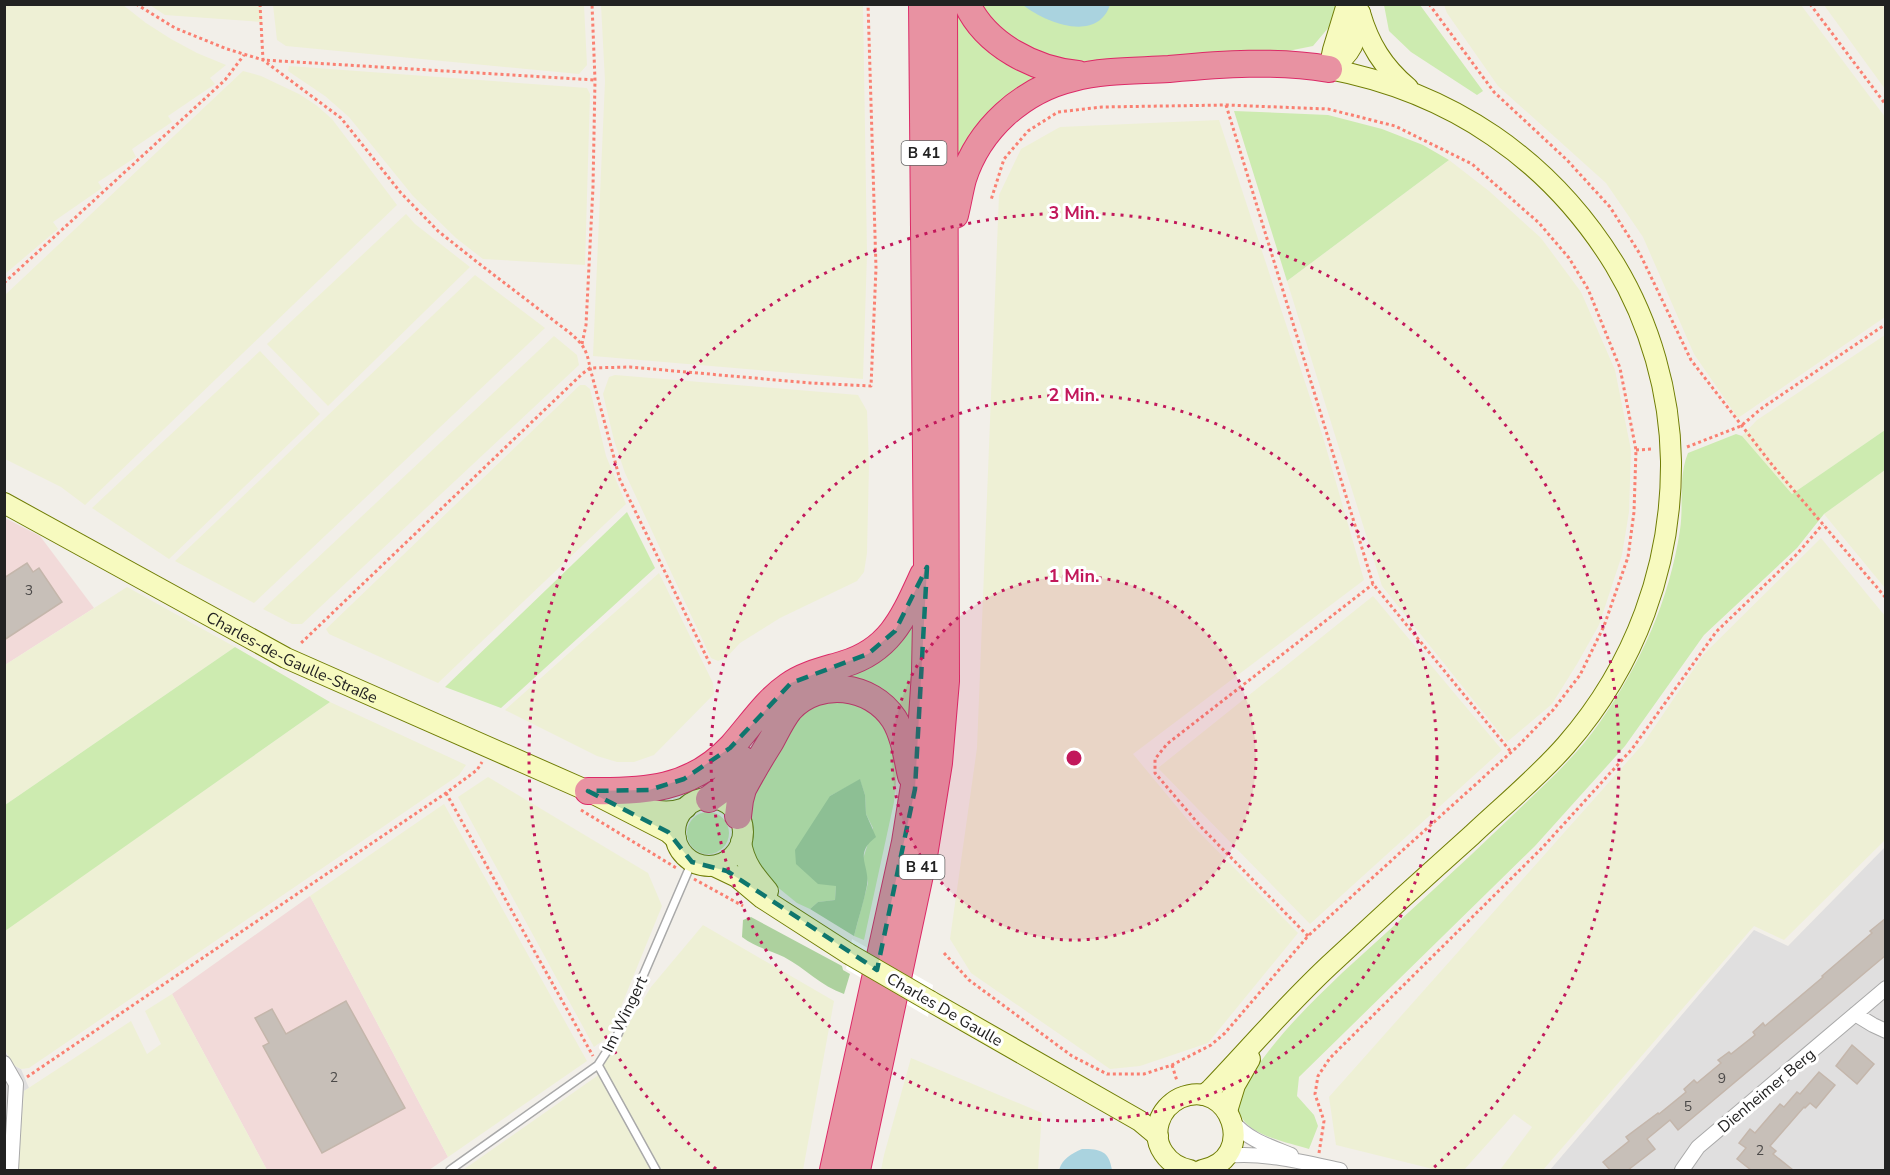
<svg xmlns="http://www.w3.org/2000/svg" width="1890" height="1175" font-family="'Nunito Sans',sans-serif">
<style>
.residential{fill:#e0dfdf}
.commercial{fill:#f2dad9}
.farmland{fill:#eef0d5}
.grass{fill:#cdebb0}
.forest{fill:#add19e}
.water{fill:#aad3df}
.pier{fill:#fff}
.building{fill:#c7bfb8;stroke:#c4b6ab;stroke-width:1.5}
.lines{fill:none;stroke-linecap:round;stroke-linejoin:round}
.lane-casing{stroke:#a9a9a9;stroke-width:10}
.street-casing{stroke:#a9a9a9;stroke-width:16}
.secondary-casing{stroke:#707d05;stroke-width:22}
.highway-casing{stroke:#dc2a67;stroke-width:28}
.path{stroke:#fa8072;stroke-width:3;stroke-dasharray:3 3;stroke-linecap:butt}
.lane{stroke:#fff;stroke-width:7}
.street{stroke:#fff;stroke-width:14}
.secondary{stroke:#f7fabf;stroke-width:20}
.highway{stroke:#e892a2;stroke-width:26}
.secondary-bridge-casing{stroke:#707d05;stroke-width:22;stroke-linecap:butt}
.secondary-bridge{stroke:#f7fabf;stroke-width:20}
.marked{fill:#0f766e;fill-opacity:0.2;stroke:#0f766e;stroke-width:4.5;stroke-dasharray:12 8;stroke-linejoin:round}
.ring{fill:none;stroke:#c2185b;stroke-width:3;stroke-dasharray:3 6}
.labels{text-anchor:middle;stroke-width:6;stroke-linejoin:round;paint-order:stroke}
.number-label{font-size:14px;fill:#4b4948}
.shield{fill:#fff;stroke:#646464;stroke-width:1.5}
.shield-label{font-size:15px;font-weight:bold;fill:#222}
.street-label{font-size:16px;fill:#222;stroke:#fff}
.centre{fill:#c2185b;stroke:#fff;stroke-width:3}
.ring-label{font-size:18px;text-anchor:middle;font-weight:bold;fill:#c2185b;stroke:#fff;stroke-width:6;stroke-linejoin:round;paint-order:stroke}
</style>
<rect width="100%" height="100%" fill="#f2efe9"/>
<!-- residential -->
<path class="residential" d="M1885,847v323h-335l204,-240 34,16z
M4,1050l9,15 8,4 8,19 -5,3 -6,79h-13z"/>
<!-- commercial -->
<path class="commercial" d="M5,518l35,18 54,72 -89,57z
M310,896l138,261 -19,13h-162l-95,-176z"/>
<!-- farmland -->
<path class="farmland" d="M5,4l118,1 23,18 25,16 26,14 29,12 -16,13 5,6 -47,32 4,6 -40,27 4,8 -38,25 4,6 -49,34 5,7 -53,45z
M150,5h111l1,17 -97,-7z
M273,5h311l3,60 -8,9 -293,-28 -9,-6z
M601,5h262l4,249 -4,125 -270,-23 12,-275z
M1444,5h357l84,112v200l-147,101 -44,-64 -51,-117 -37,-54 -108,-97 -51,-73z
M1824,5h61v84z
M289,66l298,22 3,6 -5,171 -102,-6 -27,-21 -43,-42 -64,-79 -24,-21 -37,-25z
M243,71l18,5 38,18 17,11 16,14 65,86 -312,300 -24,-18 -56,-28v-164z
M1219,120l104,317 41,143 -231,174 59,71 106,108 -90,110 -68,23 -30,3 -139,-96 -21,-34 27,-191 22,-553 22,-46 39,-22z
M1449,160l40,31 52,47 40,54 34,78 16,80 -2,62 -7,43 -23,70 -22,39 -25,40 -45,38 -125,-156 -95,-305z
M406,214l9,10 55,43 -142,139 -61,-62z
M475,275l70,53 -291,275 -79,-42z
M1885,335v95l-93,64 -50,-58 15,-16z
M554,336l23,19 2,10 -277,259h-10l-29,-15z
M260,351l60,63 -151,145 -77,-51z
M615,375l243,20 9,16 2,54 -2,88 -3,19 -7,9 -77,37 -40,25 -14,15 -8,3 -7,-3 -86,-185 -11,-33 -11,-46 6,-17z
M580,385h5l5,4 16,67 20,48 -188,179 -109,-49 -3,-5z
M1885,470v118l-61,-74z
M1821,538l64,78v224l-101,100 -30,-14 -211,244h-43l32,-43 -18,-13 -50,56h-27l-101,-25 -7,-48 314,-353 61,-90z
M659,573l54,110 1,11 -60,61 -20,7h-17l-20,-6 -92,-46z
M127,587l108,60 -230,158v-140z
M1373,596l129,154 -192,174 -152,-156z
M330,702l136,63 -7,10 -430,293 -8,1 -8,-4 -8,-15 -1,-119z
M488,777l160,96 14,33 -53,130 -15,11 -136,-250z
M444,804l143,257 -139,96 -138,-261z
M703,925l131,76 -31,169h-340l134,-94 54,-89z
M172,994l95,176h-249l6,-79 107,-70 16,33 14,-10 -16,-33z
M911,1058l131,55 -4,57h-157l3,-15z"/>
<!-- grass -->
<path class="grass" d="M957,4l82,74 -82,88z
M978,5h358l-7,22 -16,19 -30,6 -195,12 -50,-6 -40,-26z
M1384,5h36l63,86 -6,4 -66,-43 -22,-21z
M1234,111l94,4 54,14 41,16 26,15 -162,121z
M1885,430v40l-61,44 -27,34 -93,87 -79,111 -90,100 -236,231 -2,19 17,19 4,11 -9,23c-25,-8 -81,-16 -69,-54 3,-12 12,-22 19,-31 24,-34 53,-62 83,-91 57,-52 115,-104 171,-158 30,-29 64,-59 87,-93 41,-59 69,-121 80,-192 4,-26 -2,-53 8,-77l48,-19 6,2 50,58z
M627,512l28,56 -154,140 -56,-21z
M916,616l-6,110 -82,-45z
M235,647l95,55 -325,229v-126z
M840,698l34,13 20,33 3,27 -3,31 -30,138 -10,-4 14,-53 -5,-24 10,-31 -7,-14 -1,-19 -5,-15 -30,16 6,90 -1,14 -17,2 -8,7 -13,-6 -37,-30 -9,-21 1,-14 -5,-30 5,-13 41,-72 11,-14z
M687 833a21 21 0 1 1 42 0a21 21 0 1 1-42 0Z"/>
<!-- forest -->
<path class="forest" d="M860,779l5,16 1,19 10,23c-23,17 -6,28 -9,48 -3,17 -9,34 -13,51l-44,-27 8,-7 17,-2 1,-14 -18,-2 -22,-20 -1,-14 35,-54z
M751,917l91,49 1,4 7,4 -6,20c-23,-8 -39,-26 -60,-37 -15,-7 -29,-10 -42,-20l1,-17z"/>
<!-- water -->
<path class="water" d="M1023,5h87c-13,38 -64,18 -87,0z
M1082,1149c19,0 27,2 30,21h-53c4,-12 12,-16 23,-21z"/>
<!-- pier -->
<path class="pier" d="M852,939l81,46 -5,32 -82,-48z"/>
<!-- building -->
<path class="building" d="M27,563l6,9 6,-4 23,34 -58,38v-62z
M1886,918v37l-208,175 -8,-10 -23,19 8,10 -27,21h-18l-7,-8 26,-21 -3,-4 32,-24 1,1 27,-22 -2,-3 10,-9 3,3 24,-20 -3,-3 11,-8 2,2 24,-19 -2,-3 10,-9 2,3 58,-49 -1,-1 50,-43 -2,-2z
M346,1001l59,107 -83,45 -59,-107 6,-3 -14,-25 17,-9 14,25z
M1852,1045l22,19 -17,20 -21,-18z
M1819,1072l16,13 -19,23 -6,-5 -5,5 -1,-1 -34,39 6,5 -3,3 20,16h-42l-14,-11 9,-11 -7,-5 11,-14 5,4 25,-29 4,3 13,-15 3,2z"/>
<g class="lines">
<!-- lane casing -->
<g class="lane-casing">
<path id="lane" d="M598,1065l58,105
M450,1170l148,-105 20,-31 74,-172"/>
</g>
<!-- street casing -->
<g class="street-casing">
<path id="street" d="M1855,1014l18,11 13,6
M4,1063l12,21 -5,86
M1232,1121c16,19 37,25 59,34
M1226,1156c38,-4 77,6 114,14
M1682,1170l16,-23 188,-159"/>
</g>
<!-- secondary casing -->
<g class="secondary-casing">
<g id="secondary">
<path d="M1360,13c9,31 23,54 48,75"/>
<path d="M1329,69c23,-14 28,-29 31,-56"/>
<path d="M1329,69l4,-19 14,-46"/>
<path id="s1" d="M4,503l282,155 302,133 80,41 8,7"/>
<circle cx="709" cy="832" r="34"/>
<path d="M631,804c19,6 35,11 55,4"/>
<path d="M741,842c3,21 14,34 27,49"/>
<path d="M714,866l23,11 25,21 87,56"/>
<path d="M930,1001l210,120 18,15"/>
<path d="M1204,1095l7,-6c41,-43 80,-89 124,-129 45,-42 91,-84 137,-125 32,-30 66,-58 94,-90 69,-79 106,-179 105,-284 -1,-68 -21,-138 -56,-196 -65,-106 -164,-173 -286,-196"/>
<path d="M1227,1111l8,-26 15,-26"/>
<path d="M1190,1170c-22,-4 -38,-25 -31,-48 3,-10 11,-19 21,-24 51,-22 79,61 22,72"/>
</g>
</g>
<!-- highway casing -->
<g class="highway-casing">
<path id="highway" d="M967,4c19,41 68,66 111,70
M955,215c3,-12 5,-25 8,-36 16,-50 59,-89 110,-101 31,-8 64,-7 96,-9 53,-5 107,-9 160,0
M588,791c56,1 103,-1 144,-45 18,-20 34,-45 56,-60 17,-12 37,-16 56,-22 47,-14 60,-48 79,-89
M709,799l15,-11 18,-29
M738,816l2,-16 3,-11c9,-17 18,-32 28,-48 6,-11 11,-22 19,-32 29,-31 81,-25 104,10 10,16 13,39 17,57
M833,1170l72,-328 15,-94 5,-76 2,-105 -5,-563
M857,1170l67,-314 15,-93 7,-82 -2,-677"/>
</g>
<!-- path -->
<path class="path" d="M136,4l39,24 52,21 36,11 78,58 60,75 37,38 39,31 93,71c13,11 17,17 20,35l-8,6 -283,271
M260,4l3,56 332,20
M1429,4l65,88 73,68 43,47 30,47 51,106 82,106 113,132
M1810,4l76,101
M1226,105l147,479 138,168
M4,283l221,-203 19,-25
M582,344l4,-19 7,-138 2,-107 -3,-76
M1687,447l54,-21 21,-18 124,-84
M1636,450l17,-1
M710,664l-90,-184 -30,-112 40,-1 180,16 61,3 5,-118 -8,-264
M446,793l147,263
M581,810l97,59
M694,879l49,27
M1308,936l-106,-108 -47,-55v-14l12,-15 206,-160
M944,953l25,27 103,76 35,18h37l28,-9 39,-20 14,-12 83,-97 210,-190 35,-36 27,-35 24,-49 24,-69 6,-45 2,-62 -16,-82 -32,-79 -19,-31 -30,-35 -67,-59 -77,-38 -67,-17 -102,-4 -124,2 -44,5 -30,19 -24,28 -13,41
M1172,1065l5,16
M27,1077l419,-284 31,-23 5,-8
M1319,1153l5,-32 -9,-27 3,-18 12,-18 212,-210 90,-99 84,-117 81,-78 26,-30"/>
<!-- lane -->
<use href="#lane" class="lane"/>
<!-- street -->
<use href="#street" class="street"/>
<!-- secondary -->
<use href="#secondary" class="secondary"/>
<!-- highway -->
<use href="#highway" class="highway"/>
<!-- secondary-bridge casing -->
<g class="secondary-bridge-casing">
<path id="secondary-bridge" d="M849,954l81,47"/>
</g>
<!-- secondary-bridge -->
<use href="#secondary-bridge" class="secondary-bridge"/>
</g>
<!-- marked area -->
<path class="marked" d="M927,567l-12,222 -38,181 -150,-99 -35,-9 -24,-30 -80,-41 61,-1 35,-11 46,-31 61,-65 77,-29 27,-23z"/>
<!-- distance rings -->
<circle cx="1074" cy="758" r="182" fill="#c2185b" fill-opacity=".12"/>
<g class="ring">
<circle cx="1074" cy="758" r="182"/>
<circle cx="1074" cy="758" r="363"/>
<path d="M716 1169A545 545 0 1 1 1432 1169"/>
</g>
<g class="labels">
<!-- number labels -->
<g class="number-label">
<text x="29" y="595">3</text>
<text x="334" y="1082">2</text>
<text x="1722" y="1083">9</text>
<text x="1688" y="1111">5</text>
<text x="1760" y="1155">2</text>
</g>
<!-- shield labels -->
<g class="shield">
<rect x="901.5" y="141" width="45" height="24" rx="4.5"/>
<rect x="899.5" y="855" width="45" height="24" rx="4.5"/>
</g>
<g class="shield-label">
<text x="924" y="158">B 41</text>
<text x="922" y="872">B 41</text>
</g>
<!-- street labels -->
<g class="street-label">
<text dy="6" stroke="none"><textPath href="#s1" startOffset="327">Charles-de-Gaulle-Straße</textPath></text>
<text transform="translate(945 1009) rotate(30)" y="6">Charles De Gaulle</text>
<text transform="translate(624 1014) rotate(-64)" y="6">Im Wingert</text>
<text transform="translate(1766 1090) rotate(-40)" y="6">Dienheimer Berg</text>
</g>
</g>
<circle cx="1074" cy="758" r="9" class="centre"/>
<g class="ring-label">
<text x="1074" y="219">3 Min.</text>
<text x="1074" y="401">2 Min.</text>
<text x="1074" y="582">1 Min.</text>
</g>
<!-- border -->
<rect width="1890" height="1175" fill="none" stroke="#222222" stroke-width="12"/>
</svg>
